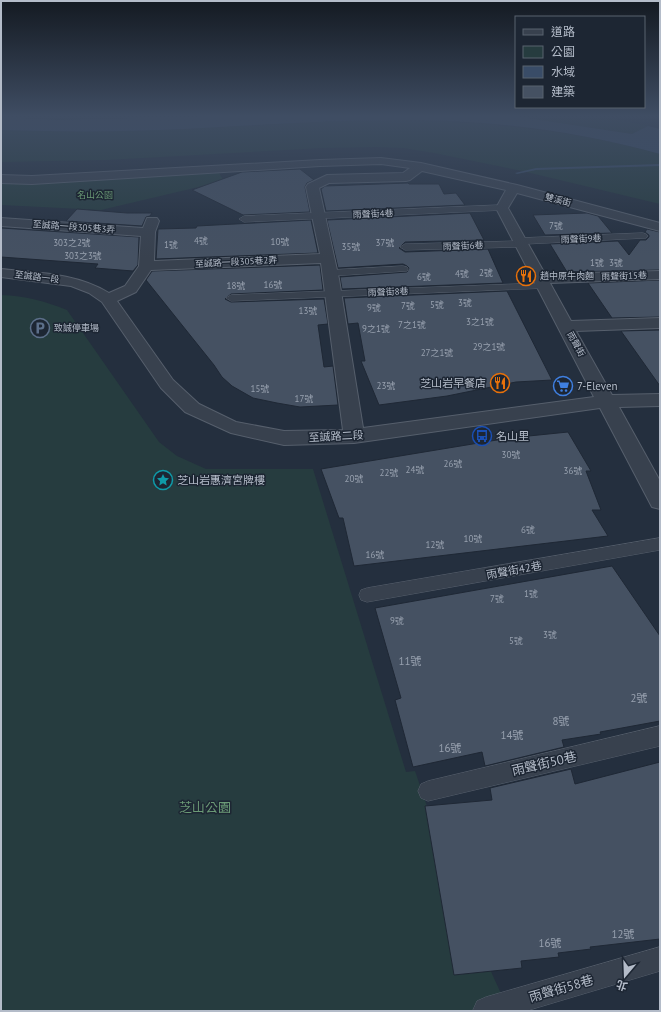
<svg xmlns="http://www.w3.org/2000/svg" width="661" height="1012" font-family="'PT Sans','Noto Sans TC',sans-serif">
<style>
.green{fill:#263c3f}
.water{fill:#394c67}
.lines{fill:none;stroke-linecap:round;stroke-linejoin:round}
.stream{fill:#394c67;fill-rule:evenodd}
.building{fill:#455162;stroke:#1f2835}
.lane-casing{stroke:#565f6c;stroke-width:1}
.street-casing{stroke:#565f6c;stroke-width:2}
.lane{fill:#38414e;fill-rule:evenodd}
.street{fill:#38414e;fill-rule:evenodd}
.labels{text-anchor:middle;stroke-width:3;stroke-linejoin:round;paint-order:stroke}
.far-park-label{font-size:9px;fill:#6b9a76;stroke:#1d2633}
.far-street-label{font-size:9px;fill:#b4bcc9;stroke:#1d2633}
.number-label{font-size:9px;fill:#98a1af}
.far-poi-label{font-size:9px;fill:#b4bcc9;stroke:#1d2633;text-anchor:start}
.poi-label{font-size:11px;fill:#b4bcc9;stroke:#1d2633;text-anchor:start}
.street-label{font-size:11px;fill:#b4bcc9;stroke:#1d2633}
.near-number-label{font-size:11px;fill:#98a1af}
.near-street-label{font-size:13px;fill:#b4bcc9;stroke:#1d2633}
.near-park-label{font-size:13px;fill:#6b9a76;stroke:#1d2633}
</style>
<rect width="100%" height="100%" fill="#242f3e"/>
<!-- green -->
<path class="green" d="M1,116h212l-155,4 -46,-2z
M514,116h89l57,13 -12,-3 -16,8z
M360,120c102,0 201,6 300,34v50l-138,-33 -88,-18 -31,-5 -27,-1 -54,1 -215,12 -106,2v-32c120,5 239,-4 359,-10z
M219,173l5,8 -123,29 -100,-5v-22h36z
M1,295c25,1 43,6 66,15l92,132 18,14 29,13h107l93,303 9,-1 46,135 48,105h-508z"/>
<!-- water -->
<path class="water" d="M213,116h301l118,18 16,-8 12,3v25c-79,-22 -162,-33 -243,-34 -78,-1 -156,5 -233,9 -61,3 -122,3 -183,1v-13l57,3z"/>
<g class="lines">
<!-- stream -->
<path class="stream" d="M660,164v2l-124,4 -19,4 -2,-1 21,-5z"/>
</g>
<!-- building -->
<path class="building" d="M300,169l14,11 -7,3 -2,4 5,25 -67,3 -51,-25 50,-18z
M408,183l1,1h30l5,10 12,-1 9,12 -139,6 -5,-22 4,-3z
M77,209l50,4h25l-2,3 -4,1 -4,9 -76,-5z
M470,213l14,27 -79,2 -6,6 6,4 83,-3 15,34 -161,6 -2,-12 67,-5 2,-4 -2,-2 -4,-2 -65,4 -11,-48z
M587,213l11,3 14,17 -67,2 -12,-20z
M311,220l7,33 -162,6 2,-30 38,-1 1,-2z
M1,228l138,9 -1,28 -5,6 -38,-3 3,-4 -97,-7z
M647,229l13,3v38l-93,2 -17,-28 68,-3 11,14 11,-15h6l3,-3v-2l-4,-3z
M320,265l3,25 -92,4 -6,5 6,3 93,-3 4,25 -10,1 6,42 9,-1 5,39 -38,2 -23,-4 -24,-5 -21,-12 -10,-9 -8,-12 -68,-85 6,-9z
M660,280v37l-48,1 -24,-35z
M507,291l45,89 -36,2 -69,14 -68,9 -18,-44h4l-7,-38 -10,1 -4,-26z
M660,330v56l-39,-55z
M568,432l23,39h-5l15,39h-9l16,26 -254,30 -11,-48h-4l-18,-49 188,-31z
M612,566l48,70v85l-60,11 1,2 -39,6 2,7 -79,19 -3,-14 -69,15 -18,-67 6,-2 -26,-90z
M660,762v177l-70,8 1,2 -33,4 1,4 -38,4 1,7 -68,7 -29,-169 67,-6 -2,-12 81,-19 4,15z"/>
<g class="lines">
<!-- lane casing -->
<g class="lane-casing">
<path id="lane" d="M502,205l4,3 -1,2 -261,12 -5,-3 5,-3z
M643,233l3,1 2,2 -2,2 -120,6 -2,2 -3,1 -116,3 -5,-3 5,-3 110,-3 2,-2 3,-1z
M403,266l4,1 1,2 -1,2 -76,5 -5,-3 5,-3z
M544,283l4,1 1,2 -1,2 -317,13 -5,-3 5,-3z
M660,538v12l-293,52 -6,-2 -2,-5 2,-5 6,-2z
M660,726v20l-232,55 -7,-3 -3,-7 3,-7 7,-3z
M660,947v24l-134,40 -53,-1 4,-9 9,-4z"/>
</g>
<!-- street casing -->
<g class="street-casing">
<path id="street" d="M381,158l40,5 96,22 143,38v8l-143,-38 -9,15 37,66 115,-3v8l-110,4 21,38 89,-3v10l-84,3 36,64 48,-1v12l-41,1 41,74v28l-8,-2 -52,-99 -246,35 -70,2 -53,-12 -46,-21 -24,-24 -59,-86 -13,-9 -18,-7 -70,-9v-8c37,4 76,4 108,24l16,-7 14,-20 2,-30 -140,-10v-8l142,10 4,-10h10l2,3 -4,11 -1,29 166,-7 -14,-67 2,-3 19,-9 76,-2 7,-5 -29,-4 -61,2 -288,18 -31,-1v-8l31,1 288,-16zM422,171l84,19 -10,18 98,189 -231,31 -24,-149 -20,-91 10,-5 77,-2 4,-1zM321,263l22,167 -59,1 -48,-9 -37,-18 -26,-24 -56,-79 19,-9 15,-22z"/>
</g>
<!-- lane -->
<use href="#lane" class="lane"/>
<!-- street -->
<use href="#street" class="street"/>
</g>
<!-- sky -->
<linearGradient id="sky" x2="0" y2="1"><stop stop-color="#141a22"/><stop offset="0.45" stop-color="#3f4d63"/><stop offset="1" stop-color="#3f4d63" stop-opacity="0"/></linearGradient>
<rect width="661" height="258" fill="url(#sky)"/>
<!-- icons -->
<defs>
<g id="restaurant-ring" transform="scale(1)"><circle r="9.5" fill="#1d2633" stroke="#e8710a" stroke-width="1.5"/><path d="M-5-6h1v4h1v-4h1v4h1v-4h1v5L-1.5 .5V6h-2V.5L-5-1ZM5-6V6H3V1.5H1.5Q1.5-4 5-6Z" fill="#e8710a"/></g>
<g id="parking-ring" transform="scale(1)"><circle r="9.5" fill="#1d2633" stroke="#5c6f8a" stroke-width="1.5"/><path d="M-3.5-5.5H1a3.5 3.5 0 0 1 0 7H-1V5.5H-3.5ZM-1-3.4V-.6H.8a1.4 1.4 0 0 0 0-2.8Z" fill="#5c6f8a"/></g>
<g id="supermarket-ring" transform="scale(1)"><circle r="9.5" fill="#1d2633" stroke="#3f7fe0" stroke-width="1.5"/><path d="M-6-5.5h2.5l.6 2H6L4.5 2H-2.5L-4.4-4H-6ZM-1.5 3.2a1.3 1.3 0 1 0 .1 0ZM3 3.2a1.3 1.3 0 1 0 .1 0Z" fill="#3f7fe0"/></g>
<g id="bus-ring" transform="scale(1)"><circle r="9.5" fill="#1d2633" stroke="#1a4fb4" stroke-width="1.5"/><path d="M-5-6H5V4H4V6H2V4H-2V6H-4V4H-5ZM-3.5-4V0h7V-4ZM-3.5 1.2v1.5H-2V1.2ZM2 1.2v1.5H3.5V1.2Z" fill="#1a4fb4"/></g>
<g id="sight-ring" transform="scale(1)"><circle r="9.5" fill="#1d2633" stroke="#0f9aa8" stroke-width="1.5"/><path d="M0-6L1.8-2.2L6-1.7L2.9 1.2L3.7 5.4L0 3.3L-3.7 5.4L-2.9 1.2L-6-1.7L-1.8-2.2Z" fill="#0f9aa8"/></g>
</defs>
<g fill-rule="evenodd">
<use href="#restaurant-ring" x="526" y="276"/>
<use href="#parking-ring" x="40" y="328"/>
<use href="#restaurant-ring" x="500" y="383"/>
<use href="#supermarket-ring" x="563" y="386"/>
<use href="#bus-ring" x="482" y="436"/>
<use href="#sight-ring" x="163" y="480"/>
</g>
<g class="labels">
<!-- far-park labels -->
<g class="far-park-label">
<text x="95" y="198">名山公園</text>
</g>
<!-- far-street labels -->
<g class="far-street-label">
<text transform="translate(558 200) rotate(15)" y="3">雙溪街</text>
<text transform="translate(373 214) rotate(-2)" y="3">雨聲街4巷</text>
<text transform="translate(74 227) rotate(4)" y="3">至誠路一段305巷3弄</text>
<text transform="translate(581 239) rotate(-2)" y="3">雨聲街9巷</text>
<text transform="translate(463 246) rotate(-2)" y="3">雨聲街6巷</text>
<text transform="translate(236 262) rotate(-3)" y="3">至誠路一段305巷2弄</text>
<text transform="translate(624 276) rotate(-2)" y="3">雨聲街15巷</text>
<text transform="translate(37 277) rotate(7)" y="3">至誠路一段</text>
<text transform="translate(388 292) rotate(-2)" y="3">雨聲街8巷</text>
<text transform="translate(576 344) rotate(61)" y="3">雨聲街</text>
</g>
<!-- number labels -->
<g class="number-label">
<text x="556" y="229">7號</text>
<text x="201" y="244">4號</text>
<text x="280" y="245">10號</text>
<text x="72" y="246">303之2號</text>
<text x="385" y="246">37號</text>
<text x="171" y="248">1號</text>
<text x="351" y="250">35號</text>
<text x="83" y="259">303之3號</text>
<text x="597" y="266">1號</text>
<text x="616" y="266">3號</text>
<text x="486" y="276">2號</text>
<text x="462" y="277">4號</text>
<text x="424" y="280">6號</text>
<text x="273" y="288">16號</text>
<text x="236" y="289">18號</text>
<text x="465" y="306">3號</text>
<text x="437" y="308">5號</text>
<text x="408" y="309">7號</text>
<text x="374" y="311">9號</text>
<text x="308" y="314">13號</text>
<text x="480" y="325">3之1號</text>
<text x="412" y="328">7之1號</text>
<text x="376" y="332">9之1號</text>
<text x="489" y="350">29之1號</text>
<text x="437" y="356">27之1號</text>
<text x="386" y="389">23號</text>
<text x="260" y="392">15號</text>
<text x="304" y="402">17號</text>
<text x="511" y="458">30號</text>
<text x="453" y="467">26號</text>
<text x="415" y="473">24號</text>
<text x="573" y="474">36號</text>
<text x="389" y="476">22號</text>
<text x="354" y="482">20號</text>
<text x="528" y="533">6號</text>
<text x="473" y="542">10號</text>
<text x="435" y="548">12號</text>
<text x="375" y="558">16號</text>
<text x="531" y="597">1號</text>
<text x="497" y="602">7號</text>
<text x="397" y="624">9號</text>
<text x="550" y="638">3號</text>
<text x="516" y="644">5號</text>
</g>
<!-- far-poi labels -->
<g class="far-poi-label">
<text x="540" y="279">趙中原牛肉麵</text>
<text x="54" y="331">致誠停車場</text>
</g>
<!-- poi labels -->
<g class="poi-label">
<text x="486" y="387" text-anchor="end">芝山岩早餐店</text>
<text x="577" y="390">7-Eleven</text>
<text x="496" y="440">名山里</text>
<text x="177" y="484">芝山岩惠濟宮牌樓</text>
</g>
<!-- street labels -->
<g class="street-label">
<text transform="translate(336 436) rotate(-3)" y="4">至誠路二段</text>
<text transform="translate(514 570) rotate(-10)" y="4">雨聲街42巷</text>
</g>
<!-- near-number labels -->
<g class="near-number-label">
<text x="410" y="665">11號</text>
<text x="639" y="702">2號</text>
<text x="561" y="725">8號</text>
<text x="512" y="739">14號</text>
<text x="450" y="752">16號</text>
<text x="623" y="938">12號</text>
<text x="550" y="947">16號</text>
</g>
<!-- near-street labels -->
<g class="near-street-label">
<text transform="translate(544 763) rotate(-13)" y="5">雨聲街50巷</text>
<text transform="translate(561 988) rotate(-16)" y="5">雨聲街58巷</text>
</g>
<!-- near-park labels -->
<g class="near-park-label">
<text x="205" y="812">芝山公園</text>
</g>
</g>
<!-- border -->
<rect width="661" height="1012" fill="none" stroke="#b4bcc9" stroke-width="4"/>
<!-- legend -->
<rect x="515" y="16" width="130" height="92" fill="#1d2633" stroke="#59626f"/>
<rect x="523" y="29" width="20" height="6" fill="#38414e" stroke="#59626f"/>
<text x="551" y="36" font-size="12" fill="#b4bcc9">道路</text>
<rect x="523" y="46" width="20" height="12" fill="#263c3f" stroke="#59626f"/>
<text x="551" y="56" font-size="12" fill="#b4bcc9">公園</text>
<rect x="523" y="66" width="20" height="12" fill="#394c67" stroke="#59626f"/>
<text x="551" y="76" font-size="12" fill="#b4bcc9">水域</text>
<rect x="523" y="86" width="20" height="12" fill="#455162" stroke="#59626f"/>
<text x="551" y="96" font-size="12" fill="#b4bcc9">建築</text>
<!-- north arrow -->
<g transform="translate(625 976) rotate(199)" stroke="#1d2633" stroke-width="3" paint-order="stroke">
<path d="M0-3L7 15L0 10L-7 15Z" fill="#b4bcc9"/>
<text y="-6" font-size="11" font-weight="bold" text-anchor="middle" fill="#b4bcc9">北</text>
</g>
</svg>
